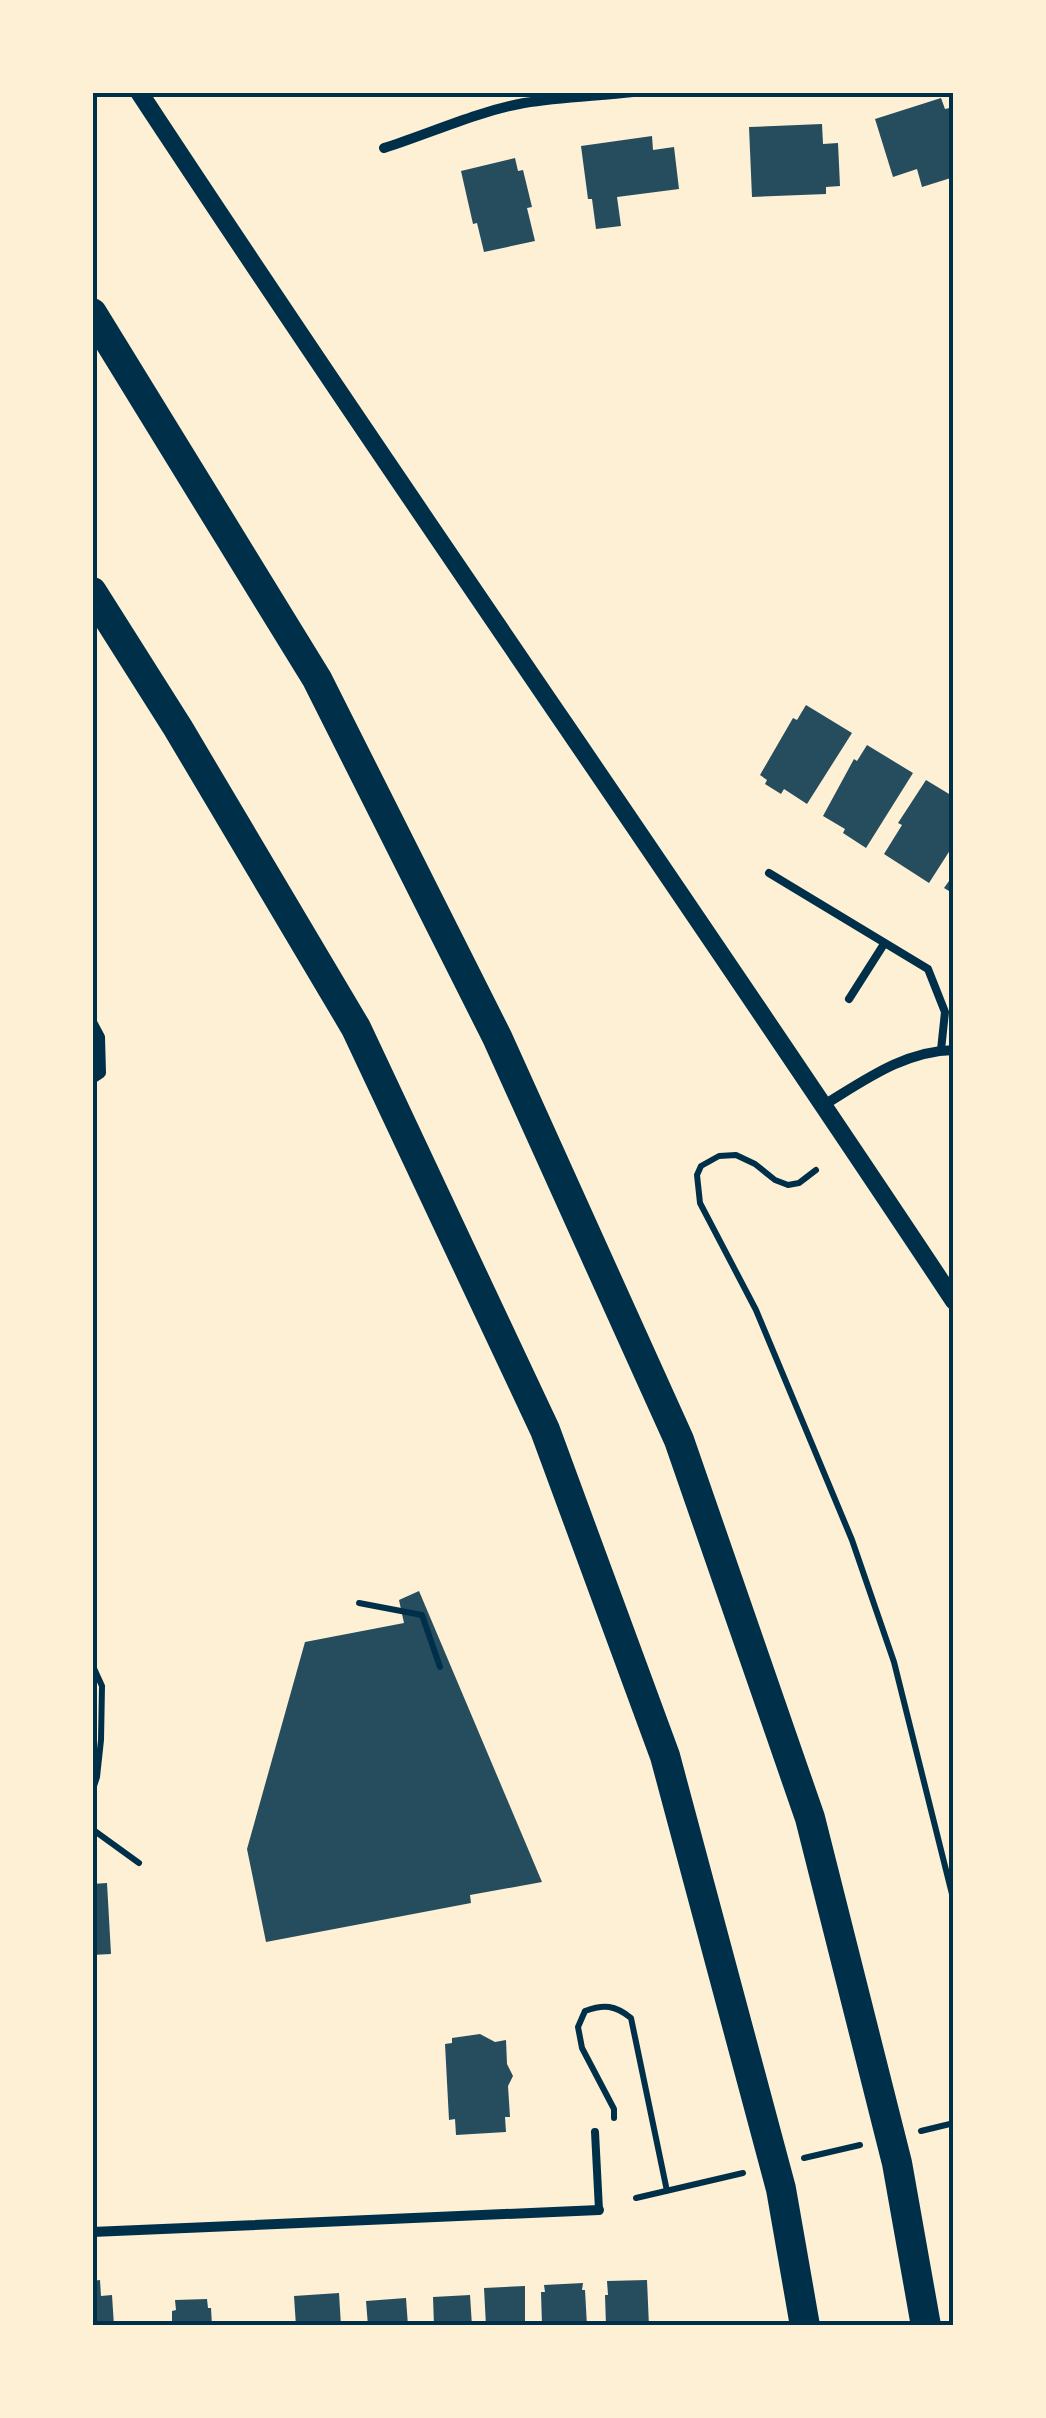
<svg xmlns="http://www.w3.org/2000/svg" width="1046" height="2418" font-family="'IBM Plex Sans',sans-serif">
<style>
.building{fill:#264d5e}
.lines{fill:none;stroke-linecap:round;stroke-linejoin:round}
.path{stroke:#003049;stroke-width:6}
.service{stroke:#003049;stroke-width:8}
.minor{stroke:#003049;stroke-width:10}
.tertiary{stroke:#003049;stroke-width:18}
.motorway{stroke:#003049;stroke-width:30}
.neatline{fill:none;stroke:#003049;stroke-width:4}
</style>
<rect width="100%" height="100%" fill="#fdf0d5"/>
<!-- building -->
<path class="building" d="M941,98l4,11 9,-2v70l-32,10 -5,-18 -24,8 -18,-58z
M822,124l1,20 15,-1 2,43 -14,1v7l-74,3 -3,-70z
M652,136l1,14 21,-3 5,42 -62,8 4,29 -25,3 -4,-30h-4l-7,-53z
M515,158l3,13 5,-1 9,37 -5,1 8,33 -51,11 -7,-29 -4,1 -12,-53z
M806,705l46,28 -45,71 -23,-15 -3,5 -16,-10 2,-4 -7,-5 33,-57 4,2z
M867,745l46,28 -47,75 -23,-15 2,-4 -22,-13 31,-57 3,2z
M926,780l28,17v47l-25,39 -45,-29 18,-29 -4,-2z
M954,874v20l-10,-6z
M419,1591l123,291 -72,13 1,8 -205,39 -19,-93 58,-207 99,-19 -5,-23z
M107,1883l4,71 -19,1v-71z
M480,2034l15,8 11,-2 1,24 6,12 -5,10 2,31h-5l1,15 -50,3 -1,-16 -6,1 -4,-76 7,-1v-5z
M100,2280l1,16 11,-1 2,31h-22v-45z
M647,2280l2,46h-43l-1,-31h3l-1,-14z
M583,2283l-1,7h3l2,36h-45l-1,-34h4l-1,-7z
M525,2286v40h-39l-2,-38z
M339,2293l2,33h-45l-2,-30z
M470,2295l2,31h-38l-1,-29z
M406,2298l2,28h-40l-2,-25z
M207,2299l1,9h3l1,18h-40v-15l4,-1 -1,-10z"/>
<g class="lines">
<!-- path -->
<path class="path" d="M816,1170l-17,13 -11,2 -13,-5 -20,-16 -19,-9 -17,1 -18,10 -4,9 3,28 56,107 96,230 42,122 60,240
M359,1603l63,12 18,52
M92,1664l10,22 -1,54 -4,37 -5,15
M92,1829l47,34
M614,2118v-9l-32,-61 -4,-21 7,-16c19,-7 30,-6 46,7l36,173
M921,2131l33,-8
M804,2158l56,-13
M636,2198l107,-25"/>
<!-- service -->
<path class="service" d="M769,873l159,96 17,43 -4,38
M849,999l35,-55
M595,2132l4,78"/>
<!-- minor -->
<path class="minor" d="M384,148c47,-15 92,-36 140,-45 36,-6 73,-7 109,-11
M92,1022l8,15 1,36 -9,6
M824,1105c41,-25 80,-54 130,-55
M92,2232l507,-22"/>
<!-- tertiary -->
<path class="tertiary" d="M139,92c267,406 547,804 815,1209"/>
<!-- motorway -->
<path class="motorway" d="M92,313l225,366 180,358 182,403 131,378 87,345 29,163
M92,592l86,136 178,300 189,402 120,326 116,433 24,137"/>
</g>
<!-- border -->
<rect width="1046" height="2418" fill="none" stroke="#fdf0d5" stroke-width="190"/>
<rect x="95" y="95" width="856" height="2228" class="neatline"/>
</svg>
